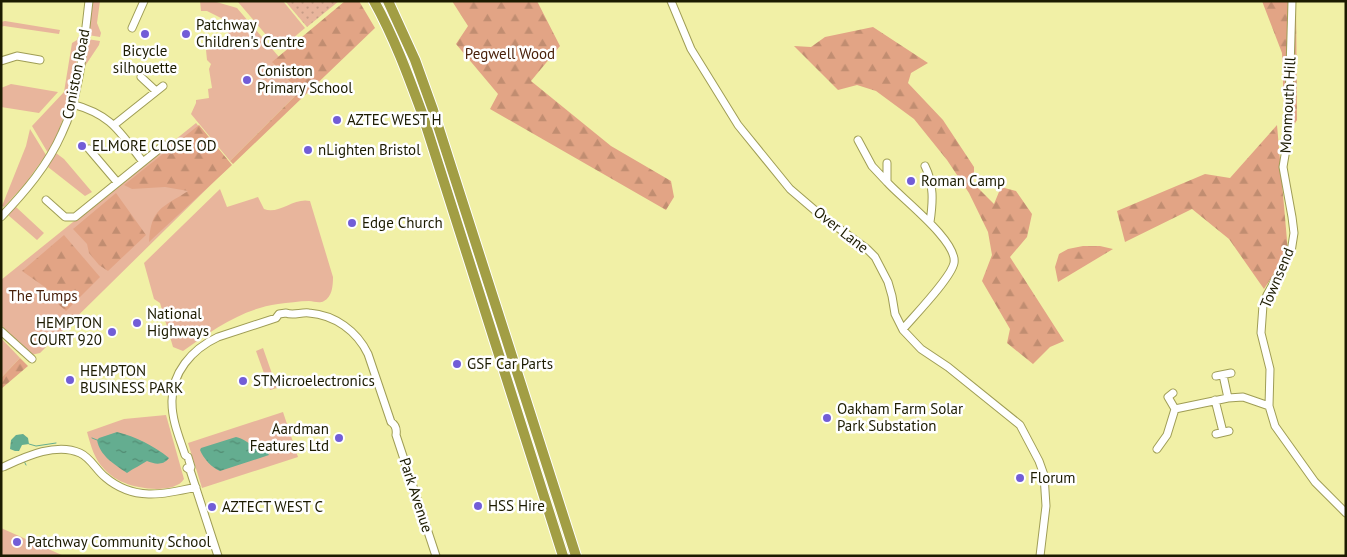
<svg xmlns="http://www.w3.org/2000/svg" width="1347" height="557" font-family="'PT Sans',sans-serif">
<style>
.green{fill:#e8b59c}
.forest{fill:url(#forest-firs)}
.garden{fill:url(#garden-dots)}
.water{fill:url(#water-ripples)}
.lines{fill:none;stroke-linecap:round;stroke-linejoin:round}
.stream{stroke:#64ad90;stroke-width:1}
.minor-casing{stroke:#9f9d55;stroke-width:9}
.highway-casing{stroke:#fff;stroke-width:12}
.minor{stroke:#fff;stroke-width:7}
.highway{stroke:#a29e44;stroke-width:10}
.poi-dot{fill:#725dd7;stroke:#fff;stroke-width:2}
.labels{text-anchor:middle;stroke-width:5;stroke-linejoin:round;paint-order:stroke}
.poi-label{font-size:15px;fill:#1c1b00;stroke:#fff;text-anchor:start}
.park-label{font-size:15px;fill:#49210b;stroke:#fff}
.street-label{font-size:15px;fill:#1c1b00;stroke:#fff}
</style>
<defs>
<pattern id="forest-firs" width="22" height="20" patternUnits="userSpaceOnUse" patternTransform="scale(1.25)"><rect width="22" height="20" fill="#e2a485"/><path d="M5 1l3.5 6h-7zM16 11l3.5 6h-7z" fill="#c18d71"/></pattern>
<pattern id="garden-dots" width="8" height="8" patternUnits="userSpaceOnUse" patternTransform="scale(1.25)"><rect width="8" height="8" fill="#e8b59c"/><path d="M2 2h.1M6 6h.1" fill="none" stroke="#c69b85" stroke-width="1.8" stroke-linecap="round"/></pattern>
<pattern id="water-ripples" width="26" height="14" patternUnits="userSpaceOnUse" patternTransform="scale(1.25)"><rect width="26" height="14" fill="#64ad90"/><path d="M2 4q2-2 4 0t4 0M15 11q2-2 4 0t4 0" fill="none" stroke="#528c73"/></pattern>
</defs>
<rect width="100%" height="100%" fill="#f1f0a6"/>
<!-- green -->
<path class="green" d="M93,1h7l-3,22 4,10 -1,4 -12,-2z
M200,1h13l24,7 42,49 -6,6 26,29 -69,69 -39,-47 5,-11v-3l13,-2 -1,-9 4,-1 -3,-19 2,-5 -4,-4 -1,-10 26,-5 -1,-4 -2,-1 -2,-19 -20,-10h-6z
M283,1l22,27 -26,22 -41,-48z
M5,21l55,9 -1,4 -55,-8 -3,1v-5z
M78,37l3,1c-7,40 -13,79 -33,115l-16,-27 32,-34 8,-49 5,-3z
M87,39l13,2 -1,4 -14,21z
M11,84l47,8 -19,21 -38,-6v-19z
M196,123l35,42 -191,188 -9,2 -30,-30v-45z
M30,129l16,26 -21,29 -21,23 -2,-1 24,-60z
M56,153l8,6 28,33 -7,4 -37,-29z
M220,189l7,18 31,-10 6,12c15,6 30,-12 46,-8l23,76c0,9 -1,20 -9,24 -5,3 -10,0 -15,0 -10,0 -21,2 -31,3 -36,5 -66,26 -95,47l-10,-4 -13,-44 -6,-4 -10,-36z
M16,207l28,26 -7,7 -29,-25z
M1,338l19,20 -19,20z
M263,348l14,40 -7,2 -14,-39z
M283,412l15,45 -96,31 -14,-45z
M166,415l18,64c-9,15 -46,10 -59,4 -7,-2 -15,-8 -20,-13 -11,-11 -14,-24 -18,-38l37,-13z
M1,528l63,28h-63z"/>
<!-- forest -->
<path class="forest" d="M345,1h14l16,27 -142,136 -3,-3 69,-69 -27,-30z
M452,1h85l23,45 -29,35 80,65 60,35 3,16 -8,13 -176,-101 8,-15 -42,-50 12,-18z
M1262,1h34l1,119 -12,19 -3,-86z
M873,27l55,36 -17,10 -3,10 35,37 31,47v17l20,20 7,-17 15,4 16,23 -5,23 -17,20 54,84 -14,6 -17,17 -26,-21 3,-14 -28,-48 10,-26 -4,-23 -19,-39 -22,-33 -33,-41 -38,-28 -19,-6 -19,5 -44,-44 17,1 14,-10z
M199,125l33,40 -83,77c2,-34 13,-34 39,-51l-23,-4 -33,2 -8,-4z
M1277,125l11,127 -24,37 -35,-50 -37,-30 -67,33 -8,-31 88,-37 25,4z
M116,193l30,42 -38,36 -9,-6 -10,-12 -2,-9 -14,-15z
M64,235l36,42 -34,34 -9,-8 -1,-5 -7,-8 -27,-19z
M1083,246h17l13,3 -55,33 -3,-15 4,-13 9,-5z
M20,358l8,8 -27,23v-11z"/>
<!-- garden -->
<path class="garden" d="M285,1h54l-32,26z"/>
<!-- water -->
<path class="water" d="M117,432c19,5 36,13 52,26 -6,8 -15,6 -22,3 -6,4 -13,7 -20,12 -13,-9 -27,-17 -30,-33l2,-2z
M23,434l5,4 1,6 -7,1 -3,6h-4l-5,-2 1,-9 5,-5z
M236,437c11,2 18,13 30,13l3,5 -49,16c-8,-3 -17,-13 -20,-21l1,-2z"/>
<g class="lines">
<!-- stream -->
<path class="stream" d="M92,438l5,2
M29,444l7,2 20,-3
M24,461l2,4"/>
<!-- minor casing -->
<g class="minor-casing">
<path id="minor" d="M671,1l20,48 47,76 52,64 28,24 49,36 8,8 13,25 4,14 3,18 8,16 18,19 27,18 72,58 19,36 5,14 2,31 -6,50
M1292,1l-4,136 -5,30 9,50 2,16 -3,19 -24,43 -4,10 -2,28 9,36 -1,37 6,20 40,56 31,31
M132,28l12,-27
M1,61l16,-5 23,4
M141,77l15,14
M72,104c40,11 47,27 71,58
M114,125l49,-39
M858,140l14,26 15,16
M89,149l28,33
M887,163v19c14,16 71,59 67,81 -3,15 -40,53 -51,66
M925,166c9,18 8,36 5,56
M46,200l19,17h10l89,-72
M1,217c24,-25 47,-52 61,-84 18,-37 22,-91 27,-132
M1,331l31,28
M1223,375l5,23
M1216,376l15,-3
M1173,393l-5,4 7,12
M1215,400l8,32
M1175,409l53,-11 15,-1 26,9
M1216,434l13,-3
M1157,449l10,-14 8,-26
M3,467c22,-10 53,-25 77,-14 11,5 16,17 25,24 28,24 58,18 91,10
M187,468l3,2 28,86
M190,470l1,-3 -3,-10 -3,-2c-5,-16 -13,-34 -13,-52 -1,-30 20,-54 46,-66l58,-19 3,-4 7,-1c7,3 15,-1 23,0 26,2 48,18 59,41l23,68c5,3 6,7 5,13l40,121"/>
</g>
<!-- highway casing -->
<g class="highway-casing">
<path id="highway" d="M374,1c20,36 34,74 48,112l141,443
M388,1l27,59 18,50 143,446"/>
</g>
<!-- minor -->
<use href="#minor" class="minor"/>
<!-- highway -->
<use href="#highway" class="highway"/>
</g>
<!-- markers -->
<g class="poi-dot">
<circle cx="145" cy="34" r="5"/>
<circle cx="186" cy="34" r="5"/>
<circle cx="247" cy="80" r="5"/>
<circle cx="337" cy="120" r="5"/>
<circle cx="82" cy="146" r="5"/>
<circle cx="308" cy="150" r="5"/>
<circle cx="911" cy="181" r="5"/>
<circle cx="352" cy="223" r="5"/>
<circle cx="137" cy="323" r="5"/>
<circle cx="112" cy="332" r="5"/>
<circle cx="457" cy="364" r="5"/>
<circle cx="70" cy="380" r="5"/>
<circle cx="243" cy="381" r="5"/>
<circle cx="827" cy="418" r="5"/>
<circle cx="339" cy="438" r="5"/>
<circle cx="1020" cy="478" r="5"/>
<circle cx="478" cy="506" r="5"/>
<circle cx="212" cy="507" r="5"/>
<circle cx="17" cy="542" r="5"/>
</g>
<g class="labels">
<!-- poi labels -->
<g class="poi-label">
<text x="196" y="30">Patchway<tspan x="196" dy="17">Children's Centre</tspan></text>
<text x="145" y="56" text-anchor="middle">Bicycle<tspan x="145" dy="17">silhouette</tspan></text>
<text x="257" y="76">Coniston<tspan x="257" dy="17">Primary School</tspan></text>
<text x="347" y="125">AZTEC WEST H</text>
<text x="92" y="151">ELMORE CLOSE OD</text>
<text x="318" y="155">nLighten Bristol</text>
<text x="921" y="186">Roman Camp</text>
<text x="362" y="228">Edge Church</text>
<text x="147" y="319">National<tspan x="147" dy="17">Highways</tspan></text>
<text x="102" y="328" text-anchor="end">HEMPTON<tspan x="102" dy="17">COURT 920</tspan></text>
<text x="467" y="369">GSF Car Parts</text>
<text x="80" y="376">HEMPTON<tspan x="80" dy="17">BUSINESS PARK</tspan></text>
<text x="253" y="386">STMicroelectronics</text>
<text x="837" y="414">Oakham Farm Solar<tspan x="837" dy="17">Park Substation</tspan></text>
<text x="329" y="434" text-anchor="end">Aardman<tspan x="329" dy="17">Features Ltd</tspan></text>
<text x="1030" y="483">Florum</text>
<text x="488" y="511">HSS Hire</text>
<text x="222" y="512">AZTECT WEST C</text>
<text x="27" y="547">Patchway Community School</text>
</g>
<!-- park labels -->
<g class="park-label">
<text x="510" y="59">Pegwell Wood</text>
<text x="43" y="301">The Tumps</text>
</g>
<!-- street labels -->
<g class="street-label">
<text transform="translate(76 74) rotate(-79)" y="5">Coniston Road</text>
<text transform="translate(1288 105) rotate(-87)" y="5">Monmouth Hill</text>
<text transform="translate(841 230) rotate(38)" y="5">Over Lane</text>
<text transform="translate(1277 278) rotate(-67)" y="5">Townsend</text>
<text transform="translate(416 495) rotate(72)" y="5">Park Avenue</text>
</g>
</g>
<!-- border -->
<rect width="1347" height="557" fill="none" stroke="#1c1b00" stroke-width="5"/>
</svg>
